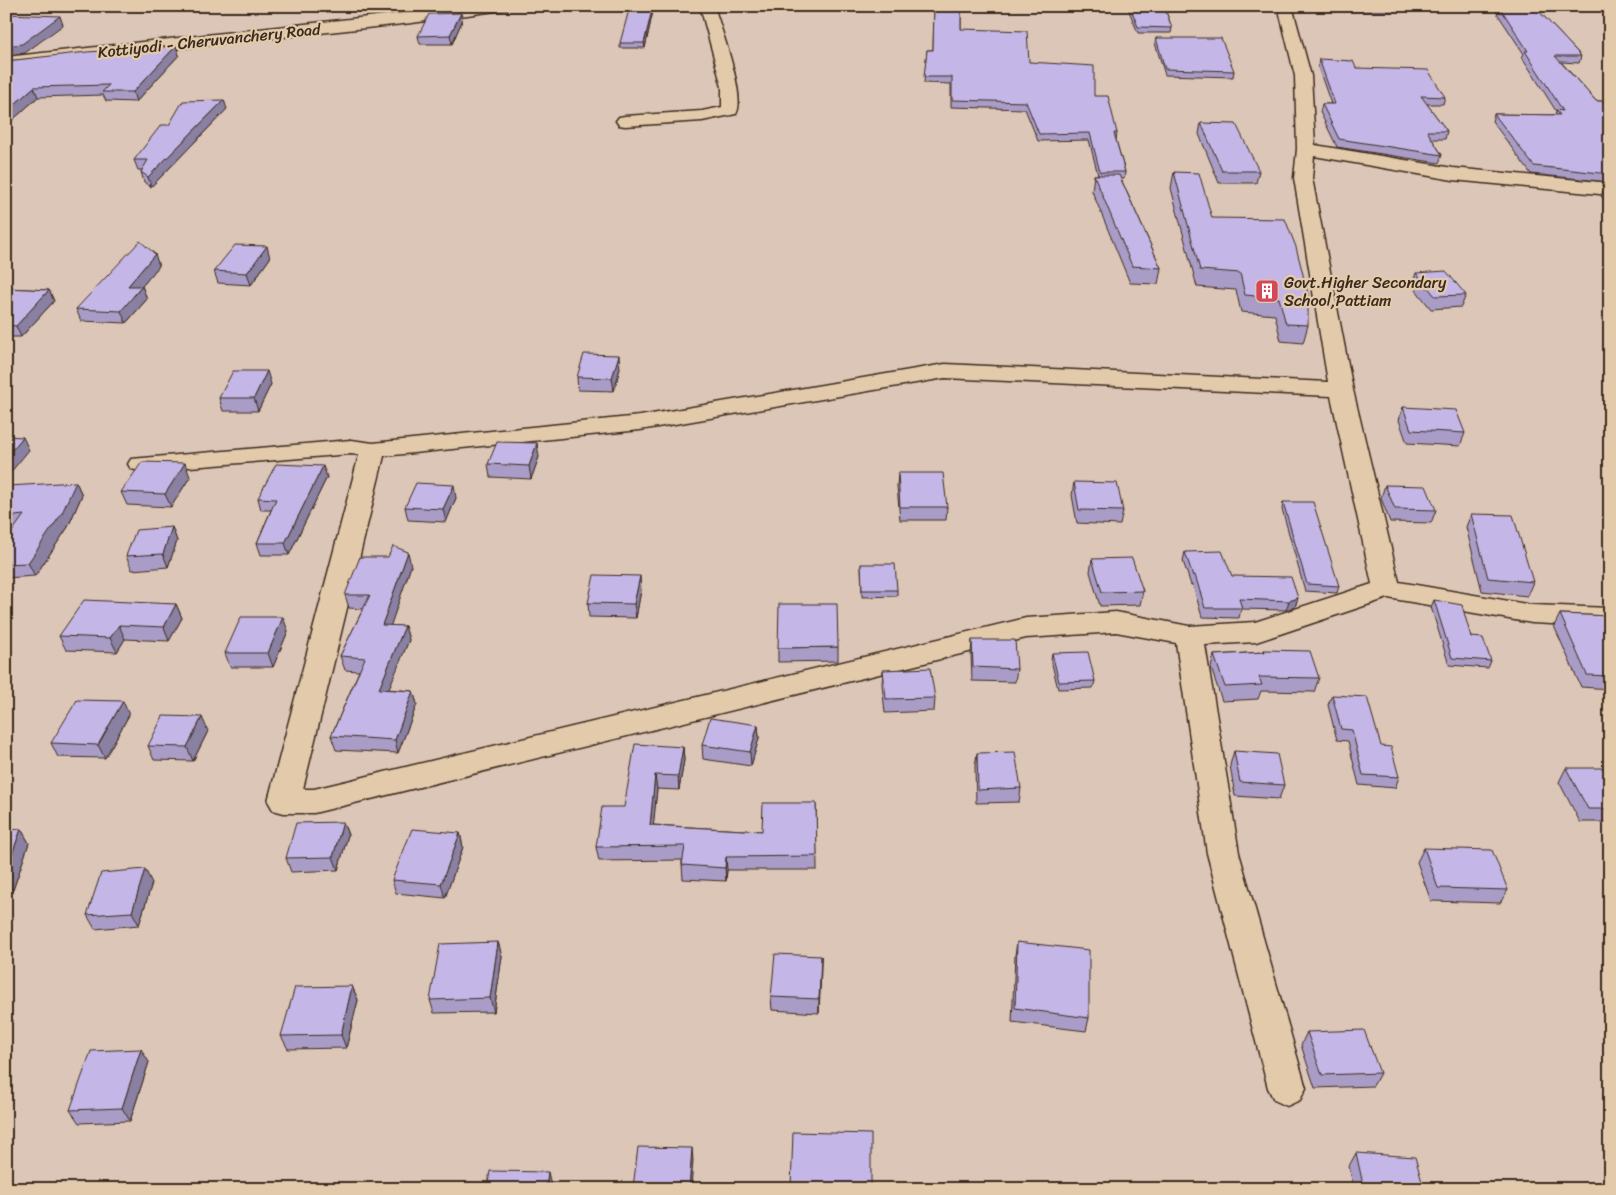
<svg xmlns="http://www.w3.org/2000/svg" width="1616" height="1195" font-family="Sriracha,sans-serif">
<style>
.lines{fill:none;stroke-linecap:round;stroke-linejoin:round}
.minor-casing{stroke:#3b2a1e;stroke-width:3}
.major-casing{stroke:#3b2a1e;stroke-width:3}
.minor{fill:#e2caab;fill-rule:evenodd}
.major{fill:#e2caab;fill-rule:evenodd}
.wall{fill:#a99dc8;stroke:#3b2a1e}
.shaded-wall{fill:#8980a2;stroke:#3b2a1e}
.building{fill:#c4b7e8;stroke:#3b2a1e}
.labels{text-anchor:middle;stroke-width:4.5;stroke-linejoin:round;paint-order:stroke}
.far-street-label{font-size:16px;fill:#3b2a1e;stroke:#e2caab}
.far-poi-label{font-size:16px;fill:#3b2a1e;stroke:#e2caab;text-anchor:start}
</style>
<rect width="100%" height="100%" fill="#dcc6b7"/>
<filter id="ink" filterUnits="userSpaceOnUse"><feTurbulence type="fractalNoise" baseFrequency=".02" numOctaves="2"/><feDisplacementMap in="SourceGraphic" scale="10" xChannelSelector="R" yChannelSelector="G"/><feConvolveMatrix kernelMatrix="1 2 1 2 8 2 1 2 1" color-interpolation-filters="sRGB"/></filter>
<g filter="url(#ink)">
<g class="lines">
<!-- minor casing -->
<g class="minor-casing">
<path id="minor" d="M700,6h14c6,20 33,92 22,108l-34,7 -77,5 -6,-1 -3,-4 3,-4 6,-1 77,-5 20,-4v-20z
M1278,6h14l19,70 4,69 138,23 157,15v12l-157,-15 -139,-24 -2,22 41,212 46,192 133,23 78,3v19l-78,-4 -144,-25 -132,44 -51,3 34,208 67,235 -6,12 -13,6 -13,-6 -6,-12 -61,-235 -31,-210 -60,-11 -90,6 -712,175h-30l-11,-3 -5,-9 91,-346 -8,-1 -211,17 -9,-2 -3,-5 3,-5 220,-19 22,3 267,-27 305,-52 383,18 -34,-204 3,-29 -2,-73zM945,378l386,18 41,188 -117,38 -66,4 -73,-14 -90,6 -712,171h-11l81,-333 256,-26z"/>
</g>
<!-- major casing -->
<g class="major-casing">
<path id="major" d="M467,6h42l-2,3 -5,1 -90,13 -406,44v-10z"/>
</g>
<!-- minor -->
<use href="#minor" class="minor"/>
<!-- major -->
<use href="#major" class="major"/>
</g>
<!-- wall -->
<path class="wall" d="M654,6l-9,42h-25v-5z
M858,6h103v23l68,33 65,34 23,37 -1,7 9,32 -1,7h-3l40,89 -3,16 -28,-1 -38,-92 2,-16h4l-9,-35 -51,1 -13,-32 -74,-2v-23l-27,-1 3,-33h6l1,-39h-19v-2l-57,-1z
M1127,6h37l8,22 -1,5h-33z
M1317,6h77l-1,5h-73z
M1467,6h67l47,50 -2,7 -18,-1 35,39h14v81l-79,-8 -39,-53 2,-7 61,1 1,-4 -34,-54 2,-3 -31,-47z
M462,21l-10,23h-32l-2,-8z
M1156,38l78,33 -1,6 -68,-2 -10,-32z
M176,46l3,9 -43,47 -30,-1 -3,-6 -65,2 -32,29v-65z
M1319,59l37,9 89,29 -2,7h-16l20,27 -2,8h-13l10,16 -3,8 -102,-16 -17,-35 2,-8h9l-13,-37z
M227,109l-76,78 -7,-5 -3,-10 1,-2h-4l-4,-10 35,-35z
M1201,123l58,48 -3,12h-37l-20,-49z
M1174,172l38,46 96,107 -5,18 -22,-2 -6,-26 -34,-3 -5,-22 -39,-3 -26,-99z
M1604,189h6v18l-9,-11z
M270,258l-19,27 -33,-2 -4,-12z
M159,266l-17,20 5,13 -21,24 -45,-2 -5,-12z
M1416,273l50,22 -5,12 -30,2 -19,-24z
M6,288l43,2 5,11 -33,36h-15z
M620,368l-6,23 -36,-1 -1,-13z
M271,384l-13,27h-35l-4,-13z
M1403,407l62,26 -5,13 -53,-3 -8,-23z
M539,457l-8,22 -41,-2 -2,-13z
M898,473l49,34 -1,13h-46l-3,-34z
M190,477l-19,30 -44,-2 -6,-13z
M327,477l-38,78h-28l-4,-12 14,-33h-10l-3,-12z
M76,482l6,13 -14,32 -33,49 -29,2v-38l8,-10h-8v-39z
M1074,482l49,29 -3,14 -43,-2 -5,-28z
M1385,485l51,25 -5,13 -41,-1 -9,-24z
M456,498l-10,24 -38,-2 -3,-13z
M1283,502l56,84 -2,7 -32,-2 -23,-82z
M1471,514l62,68 -6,14 -45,-5 -16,-64z
M172,527l5,14 -9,26 -36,3 -6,-14z
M1185,552l47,24 66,22 -3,9 -9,3 -45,-1 -2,9 -37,-1 -9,-32h-2l-8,-24z
M1092,559l51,32 -3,14 -40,1 -10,-34z
M861,564l36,26v6l-35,1z
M411,566l-21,60h15l4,14 -21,49 25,2 4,13 -19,49 -62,-3 -5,-14 28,-65 -14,-1 -5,-14 23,-47 -14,-1 -4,-13z
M641,590l-5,28 -47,-1 -1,-14z
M1434,600l37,37 20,24 -3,7 -39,-3 -18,-58z
M176,604l6,14 -13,23 -44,-2 -8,13 -51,-2 -7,-14z
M1560,614l50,2v73l-29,-2 -27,-61z
M288,631l-15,36h-43l-5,-14z
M972,640l45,29 -2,13 -43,-1 -1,-27z
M838,647v14l-60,1v-14z
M1264,650l55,28 -5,14 -53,-1 -3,8 -36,2 -11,-33 3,-13 49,-3z
M1052,653l43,28 -2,7 -35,1 -7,-29z
M883,670l52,28 -1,13 -49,2 -3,-29z
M1332,695l49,51 18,31 -4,11 -36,-3 -11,-44 -11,-1 -9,-35z
M129,715l-24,43 -47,-1 -7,-14z
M758,725l1,13 -8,28 -48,-7 -1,-14z
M208,731l-15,30 -39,-1 -6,-14z
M683,747l1,13 -5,30 -22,-1 -4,36 109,6 54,-28 1,67h-90l-1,11 -43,-2 -1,-14v-5l-83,1 -3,-14 28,-40z
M1234,751l50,34 -5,14 -44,-3 -5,-31z
M977,753l44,35 -2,14 -43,1 -1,-36z
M1566,768l44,5v49h-30l-21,-40z
M343,822l5,13 -10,35 -47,2 -5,-14z
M21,829l8,14 -16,47h-7v-60z
M460,833l3,14 -18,51 -49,-5 -4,-13z
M1424,848l84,42 -8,13 -69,-2 -14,-39z
M152,883l-13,42 -44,4 -8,-14z
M498,942l4,14 -8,56 -60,1 -4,-13z
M1017,942l72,76 -3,13 -74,-9 3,-67z
M821,956l-2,57 -47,-3 -1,-13z
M352,986l6,14 -12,48 -58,1 -7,-13z
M1307,1032l73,41 -7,13 -58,2 -14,-43z
M149,1062l-19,59 -51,2 -9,-13z
M1356,1153l68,36h-70l-5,-23z"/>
<!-- shaded-wall -->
<path class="shaded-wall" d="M653,6h1l-9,42 -1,-5z
M461,13l1,8 -10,23 -2,-9z
M60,16l3,9 -38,28 -19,3v-10z
M176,46l3,9 -43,47 -3,-10z
M34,87l4,10 -32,29v-14z
M224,100l3,9 -76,78 -3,-10z
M267,246l3,12 -19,27 -4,-12z
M155,254l4,12 -26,31 9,-11 5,13 -21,24 -5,-12 7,-25z
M49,290l5,11 -33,36 -5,-11z
M619,355l1,13 -6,23 -2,-13z
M267,371l4,13 -13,27 -4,-13z
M23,437l6,13 -23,28v-21z
M537,443l2,14 -8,22 -2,-13z
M185,463l5,14 -19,30 -6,-13z
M323,466l4,11 -38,78 -4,-12z
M76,482l6,13 -14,32 -33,49 -7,-13z
M454,485l2,13 -10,24 -3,-13z
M172,527l5,14 -9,26 -5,-13z
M408,552l3,14 -25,73 -4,-14z
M640,576l1,14 -5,28 -2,-14z
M1298,598l-3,9 -9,3 3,-9z
M176,604l6,14 -13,23 -5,-14z
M283,617l5,14 -15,36 -5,-14z
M119,625l6,14 -8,13 -7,-14z
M405,626l4,14 -26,63 -4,-14z
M413,691l4,13 -19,49 -3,-13z
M123,701l6,14 -24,43 -7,-13z
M202,717l6,14 -15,30 -6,-14z
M758,725l1,13 -8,28 -1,-14z
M683,747l1,13 -5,30 -1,-14z
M655,775l2,14 -5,50 -2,-14z
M343,822l5,13 -10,35 -5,-13z
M21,829l8,14 -16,47 -7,-11v-8z
M460,833l3,14 -18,51 -4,-14z
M726,857l1,13 -1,11 -1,-13z
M145,869l7,14 -13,42 -7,-13z
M498,942l4,14 -8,56 -4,-14z
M821,956v14l-2,43v-14z
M352,986l6,14 -12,48 -5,-13z
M141,1049l8,13 -19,59 -8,-13z
M692,1148l1,12 -2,29h-2z
M548,1172l3,13v4h-5z"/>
<!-- building -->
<path class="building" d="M630,6h23l-9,37h-24z
M934,6h27v23l66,2 2,31 65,4v30h14l9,37h-3l11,39h-25l-10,-39 -51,1 -13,-32 -74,-2v-23h-28l3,-27h6z
M1130,6h34l8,22 -34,-1z
M1499,6h35l47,50h-26l41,45h14v73l-76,-8 -40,-52 66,1 -4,-5 7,1 -38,-60h3z
M461,13l-11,22 -32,1 11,-22z
M6,14l54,2 -38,28 -16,2z
M1156,38h65l13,33 -69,-2z
M176,46l-43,46h-31l7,-7 -75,2 -28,25v-51l81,-9z
M1319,59l34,2 3,7 72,2 17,27 -24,-1 26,35h-20l15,24 -103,-16 -17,-35h13z
M224,100l-76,77 -7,-5 7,-12h-14l27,-35h8l14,-24z
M1201,123l35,1 23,47h-37z
M1174,172l25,1 13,45 73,1 11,28 12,47v31l-22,-1 -7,-26 -34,-3 -5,-22 -40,-3z
M1094,175h25l42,93 -29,-2z
M1604,189h6v7z
M140,241l15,13 -27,32h14l-21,25 -45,-2z
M235,245l32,1 -20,27 -33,-2z
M1446,271l20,24 -31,1 -19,-23z
M6,288l43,2 -33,36 -10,-1z
M584,354l35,1 -7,23 -35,-1z
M233,371h34l-13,27h-35z
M1403,407l53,3 9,23 -54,-3z
M6,436l17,1 -17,20z
M497,442l40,1 -8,23 -41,-2z
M142,462l43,1 -20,31 -44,-2z
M276,464l47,2 -38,77h-28l19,-44 -18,-1z
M898,473h45l4,34h-47z
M76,482l-14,31 -34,50 -22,1v-24l18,-25 -18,2v-26l3,-5z
M1074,482l43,1 6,28 -44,-1z
M416,483l38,2 -11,24 -38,-2z
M1385,485l41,1 10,24 -41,-1z
M1283,502h30l26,84 -32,-2z
M1471,514l42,1 20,67 -45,-4z
M172,527l-9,27 -37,2 10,-26z
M393,546l15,6 -26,73 23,1 -26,63 34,2 -18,49 -64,-4 34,-78 -25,-2 30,-61h-25l15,-38h28z
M1222,551l10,25 59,1 7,21 -9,3 -50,-2 3,9h-37l-10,-33 -2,1 -8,-24z
M1132,558l11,33 -41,1 -10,-33z
M861,564h34l2,26h-35z
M594,575l46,1 -6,28 -46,-1z
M84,600l92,4 -12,23 -45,-2 -9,13 -51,-2z
M1434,600l28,5 9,32 12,1 8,23 -39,-3z
M779,604h58l1,43 -60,1z
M1560,614l50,2v60l-23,-1z
M241,617h42l-15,36h-43z
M972,640h43l2,29 -44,-2z
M1264,650l46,1 9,27 -60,-1 3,8 -37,2 -11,-32 51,-3z
M1088,652l7,29 -36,1 -7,-29z
M930,668l5,30 -49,1 -3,-29z
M1332,695l35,2 14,49 10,1 8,30 -36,-2 -11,-45 -11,-1z
M77,700l46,1 -25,44 -47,-2z
M163,716l39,1 -15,30 -39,-1z
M710,718l48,7 -8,27 -48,-7z
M635,744l48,3 -5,29 -23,-1 -5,50 112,6 1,-28h53l1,53 -91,1 -1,11 -43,-3 3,-19 -89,1 6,-40h22z
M1234,751l43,3 7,31 -44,-3z
M1015,752l6,36 -43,2 -1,-37z
M1566,768h41l3,5v36h-22z
M343,822l-10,35 -47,1 10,-35z
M21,829l-15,42v-41z
M412,829l48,4 -19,51 -49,-4z
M1424,848l68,2 16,40 -70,-2z
M145,869l-13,43 -45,3 14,-42z
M498,942l-8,56 -60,2 10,-56z
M1017,942l72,8v68l-74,-10z
M775,954l46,2 -2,43 -48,-2z
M352,986l-11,49 -60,1 14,-49z
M1364,1030l16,43 -58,2 -15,-43z
M141,1049l-19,59 -52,2 21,-59z
M793,1132l78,2v55h-80z
M638,1147l54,1 -3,41 -56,-1z
M1356,1153l59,4 9,32h-60z
M490,1171l58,1 -2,17h-59z"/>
</g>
<!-- icons -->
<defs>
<g id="building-square" transform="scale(1.25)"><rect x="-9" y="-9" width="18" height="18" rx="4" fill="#d1495b" stroke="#e2caab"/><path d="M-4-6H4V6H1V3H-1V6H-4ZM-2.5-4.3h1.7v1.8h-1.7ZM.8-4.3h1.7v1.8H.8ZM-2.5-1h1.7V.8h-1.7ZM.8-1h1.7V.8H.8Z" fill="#fff"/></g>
</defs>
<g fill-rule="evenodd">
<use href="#building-square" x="1267" y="291"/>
</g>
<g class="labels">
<!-- far-street labels -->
<g class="far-street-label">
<text transform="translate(209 40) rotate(-6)" y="6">Kottiyodi - Cheruvanchery Road</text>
</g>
<!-- far-poi labels -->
<g class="far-poi-label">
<text x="1284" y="288">Govt.Higher Secondary<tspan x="1284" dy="18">School,Pattiam</tspan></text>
</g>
</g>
<!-- margin -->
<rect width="1616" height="1195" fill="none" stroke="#e2caab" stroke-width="25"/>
<rect x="12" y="12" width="1591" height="1170" fill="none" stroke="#3b2a1e" stroke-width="2" filter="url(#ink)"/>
</svg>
